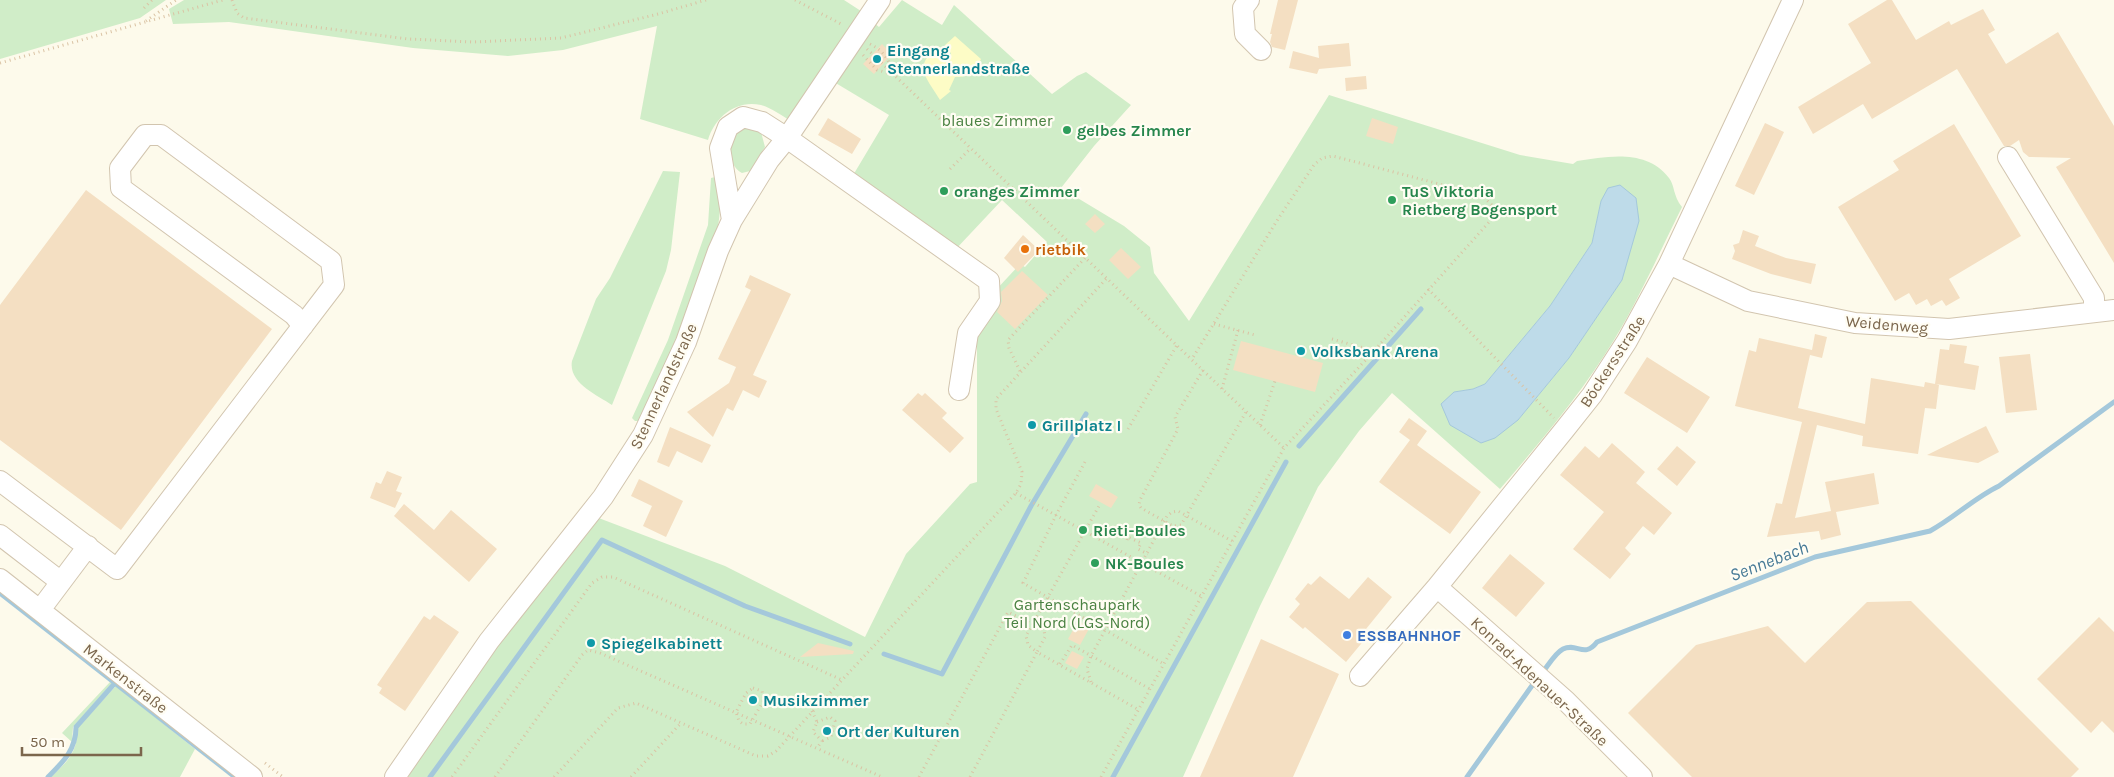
<svg xmlns="http://www.w3.org/2000/svg" width="2114" height="777" font-family="Karla,sans-serif">
<style>
.green{fill:#d0edc8;fill-rule:evenodd}
.sand{fill:#fdfcc6}
.water{fill:#bedbe9;stroke:#a4c8db}
.lines{fill:none;stroke-linecap:round;stroke-linejoin:round}
.stream{stroke:#a4c8db;stroke-width:5}
.building{fill:#f4dfc2}
.minor-casing{stroke:#d2c5af;stroke-width:22}
.path{stroke:#dac3a4;stroke-width:3;stroke-dasharray:1 4;stroke-linecap:butt}
.minor{stroke:#fff;stroke-width:20}
.culture-dot{fill:#0f9aa8;stroke:#fffdf3;stroke-width:2}
.leisure-dot{fill:#2e9e5b;stroke:#fffdf3;stroke-width:2}
.food-dot{fill:#e8710a;stroke:#fffdf3;stroke-width:2}
.shop-dot{fill:#3f7fe0;stroke:#fffdf3;stroke-width:2}
.labels{text-anchor:middle;stroke-width:4.5;stroke-linejoin:round;paint-order:stroke}
.culture-label{font-size:16px;font-weight:bold;fill:#0d838f;stroke:#fffdf3;text-anchor:start}
.park-label{font-size:16px;fill:#4a8242;stroke:#fffdf3}
.leisure-label{font-size:16px;font-weight:bold;fill:#27864d;stroke:#fffdf3;text-anchor:start}
.food-label{font-size:16px;font-weight:bold;fill:#c56008;stroke:#fffdf3;text-anchor:start}
.street-label{font-size:16px;fill:#7b664c;stroke:#fffdf3}
.shop-label{font-size:16px;font-weight:bold;fill:#366cbe;stroke:#fffdf3;text-anchor:start}
.water-label{font-size:18px;font-style:italic;fill:#477a96;stroke:#fffdf3}
</style>
<rect width="100%" height="100%" fill="#fdfaeb"/>
<!-- green -->
<path class="green" d="M0,0h166l-26,18 -140,41z
M184,0h660l20,13 -75,107c-8,-5 -18,-12 -28,-15 -25,-6 -47,13 -53,35l-68,-21 17,-93 -94,24 -55,6 -95,-8 -184,-26 -56,2 -4,-15z
M902,0l40,25 12,-20 98,89 25,-18 9,-4 45,33 -37,41 -33,42 63,38 26,21 4,26 35,48 140,-226 191,60 53,9 4,-3c32,-5 70,-12 92,17 6,8 4,18 13,29 -22,44 -42,90 -68,133 -33,54 -73,101 -114,149l-108,-96 -33,38 -41,56 -58,119 -77,171h-775l53,-82 43,-61 92,-117 129,49 140,71 41,-83 64,-70 7,-2v-140l4,-36 39,-42 5,3 22,-25 -45,-42 -47,50 -103,-73 37,-62 -55,-33 39,-60 6,5zM1601,201l21,79 -53,78 -51,62 -64,-28 19,-3 12,-5 65,-78 42,-63z
M746,125l15,7 4,15 -15,24 -8,2c-13,-6 -13,-25 -9,-37z
M663,171l17,1 -9,78 -5,21 -54,134c-15,-10 -44,-22 -40,-44l24,-62 14,-21z
M715,177l4,3c7,53 -16,99 -37,146 -14,32 -28,63 -42,95h-5l-3,-3 36,-78 40,-115 3,-47z
M110,682l2,1 -39,44 -1,15 -10,-9z
M116,686l79,63 -15,28h-129c17,-16 27,-25 26,-49z"/>
<!-- sand -->
<path class="sand" d="M955,36l26,23c-5,12 -13,19 -26,18l-6,13 2,1 -11,9c-10,-18 -28,-33 -6,-49l9,6 2,5 5,-1 1,-8 -6,-4v-4z"/>
<!-- water -->
<path class="water" d="M1620,185l16,13 3,23 -17,59 -53,78 -51,62 -23,18 -14,5 -31,-18 -9,-21 13,-12 19,-3 12,-5 65,-78 42,-63 9,-42 7,-13z"/>
<g class="lines">
<!-- stream -->
<path class="stream" d="M1299,446l122,-137
M0,593l235,184
M884,654l58,20 89,-168 55,-92
M1542,673c6,-7 13,-20 21,-24 14,-7 21,10 34,-7l218,-85 115,-26c24,-13 44,-33 69,-45l115,-84
M48,777c15,-15 28,-27 28,-50l39,-44
M430,777l172,-237 143,66 105,38
M1113,777l173,-315
M1467,777l69,-97"/>
</g>
<!-- building -->
<path class="building" d="M1278,0h20l-13,50 -13,-3 -2,-5 2,-8h-2z
M1887,0h5l24,40 33,-19 2,4 32,-16 12,21 -7,4 18,30 52,-32 56,94v137l-58,-96 15,-9 -42,-1 -6,-5 -4,-12 -9,6h-6l-47,-77 -85,50 -9,-15 -50,30 -15,-27 73,-44 -23,-39z
M1349,43l2,23 -32,3 -2,5 -28,-6 4,-17 26,7 -1,-12z
M882,44l10,10 -18,20 -11,-10z
M1366,76l1,13 -21,2 -1,-13z
M828,118l33,21 -9,15 -34,-19z
M1372,118l26,9 -5,17 -27,-8z
M1765,123l19,9 -30,63 -19,-9z
M1954,124l67,112 -72,43 11,19 -14,8 -4,-6 -11,6 -4,-7 -11,6 -7,-12 -14,8 -57,-94 61,-37 -6,-9z
M86,190l186,139 -151,201 -121,-90v-135z
M1095,214l10,10 -10,9 -10,-9z
M1743,230l16,6 -4,10 31,12 30,6 -5,20 -40,-10 -39,-15 3,-8 -2,-6 6,-2z
M1023,235l16,15 -21,22 -14,-14z
M1121,248l20,19 -13,12 -19,-19z
M1022,271l26,24 -33,34 -18,-17 5,-11 -1,-9z
M750,275l41,19 -38,81 14,6 -8,17 -16,-8 -10,21 -6,-3 -14,29 -26,-25 42,-29 7,-16 -18,-8 33,-69 -6,-3z
M1815,334l12,3 -5,21 -12,-3 -12,53 67,16 6,-46 53,9 1,-5 10,2 5,-35 9,1 1,-6 17,2 -3,17 15,3 -4,24 -39,-6 3,1 -3,24 -11,-1 -7,46 -56,-8 1,-10 -46,-11 -22,93 36,-7 -6,-29 49,-9 5,31 -43,8 5,23 -20,5 -2,-9 -52,6 9,-34 6,1 20,-82 -67,-16 14,-56 7,2 3,-14 53,12z
M1241,341l82,22 -8,29 -82,-22z
M2030,354l7,56 -31,3 -7,-56z
M1647,357l63,40 -23,36 -63,-40z
M918,393l4,3 3,-3 22,20 -5,5 22,20 -14,15 -48,-43z
M1409,418l18,13 -10,14 64,47 -31,42 -71,-52 31,-42 -11,-8z
M1986,426l13,26 -21,11 -51,-8z
M670,427l41,18 -9,18 -25,-12 -8,16 -12,-5z
M1612,443l33,29 -9,11 36,30 -18,22 -11,-9 -18,22 6,6 -21,25 -37,-30 31,-37 -44,-37 25,-29 14,12z
M1677,446l19,16 -19,24 -20,-17z
M387,471l15,6 -6,14 6,2 -7,15 -25,-10 6,-16 5,2z
M639,479l44,22 -17,36 -23,-11 9,-20 -21,-10z
M1096,484l22,13 -7,11 -22,-12z
M404,504l30,26 17,-20 46,39 -28,33 -75,-66z
M1510,554l35,29 -29,34 -34,-29z
M1320,576l29,23 19,-22 24,20 -26,32 4,4 -24,29 -41,-35 -2,2 -14,-12 11,-13 -5,-5 13,-16 3,2z
M1911,601l168,168 -8,8h-379l-64,-64 68,-68 72,-19 37,37 62,-61z
M434,615l25,17 -54,79 -26,-18 3,-5 -5,-3 47,-69 6,4z
M2099,617l15,15v101l-12,-12 -11,12 -54,-54z
M1078,621l12,6 -10,18 -12,-6z
M1261,639l78,35 -46,103h-93z
M818,643l36,8 -1,3 -53,3z
M1072,651l12,6 -7,12 -12,-6z"/>
<g class="lines">
<!-- minor casing -->
<g class="minor-casing">
<path id="minor" d="M1249,0l-6,8 2,26 16,16
M2008,157l86,141v14
M732,220l-12,-72 8,-21 15,-10 19,5 25,16 202,143 1,20 -22,32 -9,57
M1669,264l79,37 107,22 94,6 165,-19
M0,481l117,88 217,-284 -3,-24 -170,-126h-16l-25,33 1,20 173,127 9,11
M0,535l61,47
M0,579l252,198
M1437,587l129,114 76,76
M40,610l48,-64
M1360,676l77,-89 128,-158 27,-34 35,-54 42,-77 124,-264
M395,777l94,-136 114,-144 40,-62 43,-93 32,-91 14,-31 37,-60 18,-22 93,-138"/>
</g>
<!-- path -->
<path class="path" d="M232,0l5,13 7,5 164,21 65,3 88,-4 97,-24 48,-14
M795,0l48,25
M144,8l8,-8
M146,21l30,-21
M870,44c14,7 19,16 23,29
M867,49l417,399
M863,55l14,15 15,4
M0,63l223,-63
M950,169l21,-21
M1428,289l126,129
M1214,324l41,11
M1332,339l42,12
M1203,370l-28,47 3,12 -38,71 -1,5 2,3 32,18 8,-1 65,-113
M1020,371l-11,-23 -1,-8 77,-82
M1222,389l16,-59
M1260,425l15,-44
M1128,429l49,-84
M1085,462l-29,53 -33,68 141,81
M1016,493l185,103
M1127,540l1,-3 13,6 -3,6 10,5
M1060,664l12,-19 78,44
M1091,682l-4,-13 4,-13 76,-140 5,-4 6,-1 54,30
M753,688l9,3 2,9 -14,24h-7l-4,-3 -3,-9 10,-19z
M812,711l5,11 -4,10 9,9 -5,7
M817,722l13,-5 5,4 -4,16 -9,4
M265,763l18,14
M452,777l140,-194 10,-6h11l229,103
M495,777l87,-122 6,-5 12,3 282,124
M554,777l64,-69 18,-5 120,53h12l8,-5 240,-258 5,-9 1,-12 -26,-63v-10l111,-121
M631,777l50,-54
M919,777l89,-165 36,18 1,7 -8,15 102,58
M970,777l67,-125 -9,-7 -2,-9 73,-130
M1101,777l183,-329 90,-97 116,-130 3,-15 -12,-11 -148,-39 -11,2 -8,7 -36,54 -86,140"/>
<!-- minor -->
<use href="#minor" class="minor"/>
</g>
<!-- markers -->
<g class="culture-dot">
<circle cx="877" cy="59" r="5"/>
<circle cx="1301" cy="351" r="5"/>
<circle cx="1032" cy="425" r="5"/>
<circle cx="591" cy="643" r="5"/>
<circle cx="753" cy="700" r="5"/>
<circle cx="827" cy="731" r="5"/>
</g>
<g class="leisure-dot">
<circle cx="1067" cy="130" r="5"/>
<circle cx="944" cy="191" r="5"/>
<circle cx="1392" cy="200" r="5"/>
<circle cx="1083" cy="530" r="5"/>
<circle cx="1095" cy="563" r="5"/>
</g>
<circle class="food-dot" cx="1025" cy="249" r="5"/>
<circle class="shop-dot" cx="1347" cy="635" r="5"/>
<g class="labels">
<!-- culture labels -->
<g class="culture-label">
<text x="887" y="56">Eingang<tspan x="887" dy="18">Stennerlandstraße</tspan></text>
<text x="1311" y="357">Volksbank Arena</text>
<text x="1042" y="431">Grillplatz I</text>
<text x="601" y="649">Spiegelkabinett</text>
<text x="763" y="706">Musikzimmer</text>
<text x="837" y="737">Ort der Kulturen</text>
</g>
<!-- park labels -->
<g class="park-label">
<text x="997" y="126">blaues Zimmer</text>
<text x="1077" y="610">Gartenschaupark<tspan x="1077" dy="18">Teil Nord (LGS-Nord)</tspan></text>
</g>
<!-- leisure labels -->
<g class="leisure-label">
<text x="1077" y="136">gelbes Zimmer</text>
<text x="954" y="197">oranges Zimmer</text>
<text x="1402" y="197">TuS Viktoria<tspan x="1402" dy="18">Rietberg Bogensport</tspan></text>
<text x="1093" y="536">Rieti-Boules</text>
<text x="1105" y="569">NK-Boules</text>
</g>
<!-- food labels -->
<g class="food-label">
<text x="1035" y="255">rietbik</text>
</g>
<!-- street labels -->
<g class="street-label">
<text transform="translate(1887 324) rotate(5)" y="6">Weidenweg</text>
<text transform="translate(1612 361) rotate(-57)" y="6">Böckersstraße</text>
<text transform="translate(663 386) rotate(-65)" y="6">Stennerlandstraße</text>
<text transform="translate(126 678) rotate(38)" y="6">Markenstraße</text>
<text transform="translate(1540 681) rotate(43)" y="6">Konrad-Adenauer-Straße</text>
</g>
<!-- shop labels -->
<g class="shop-label">
<text x="1357" y="641">ESSBAHNHOF</text>
</g>
<!-- water labels -->
<g class="water-label">
<text transform="translate(1769 561) rotate(-21)" y="6">Sennebach</text>
</g>
</g>
<!-- scale -->
<path d="M22 747v8h119v-8" fill="none" stroke="#7b664c" stroke-width="2.5"/>
<text x="30" y="747" font-size="15" fill="#7b664c" stroke="#fffdf3" stroke-width="4" paint-order="stroke">50 m</text>
</svg>
